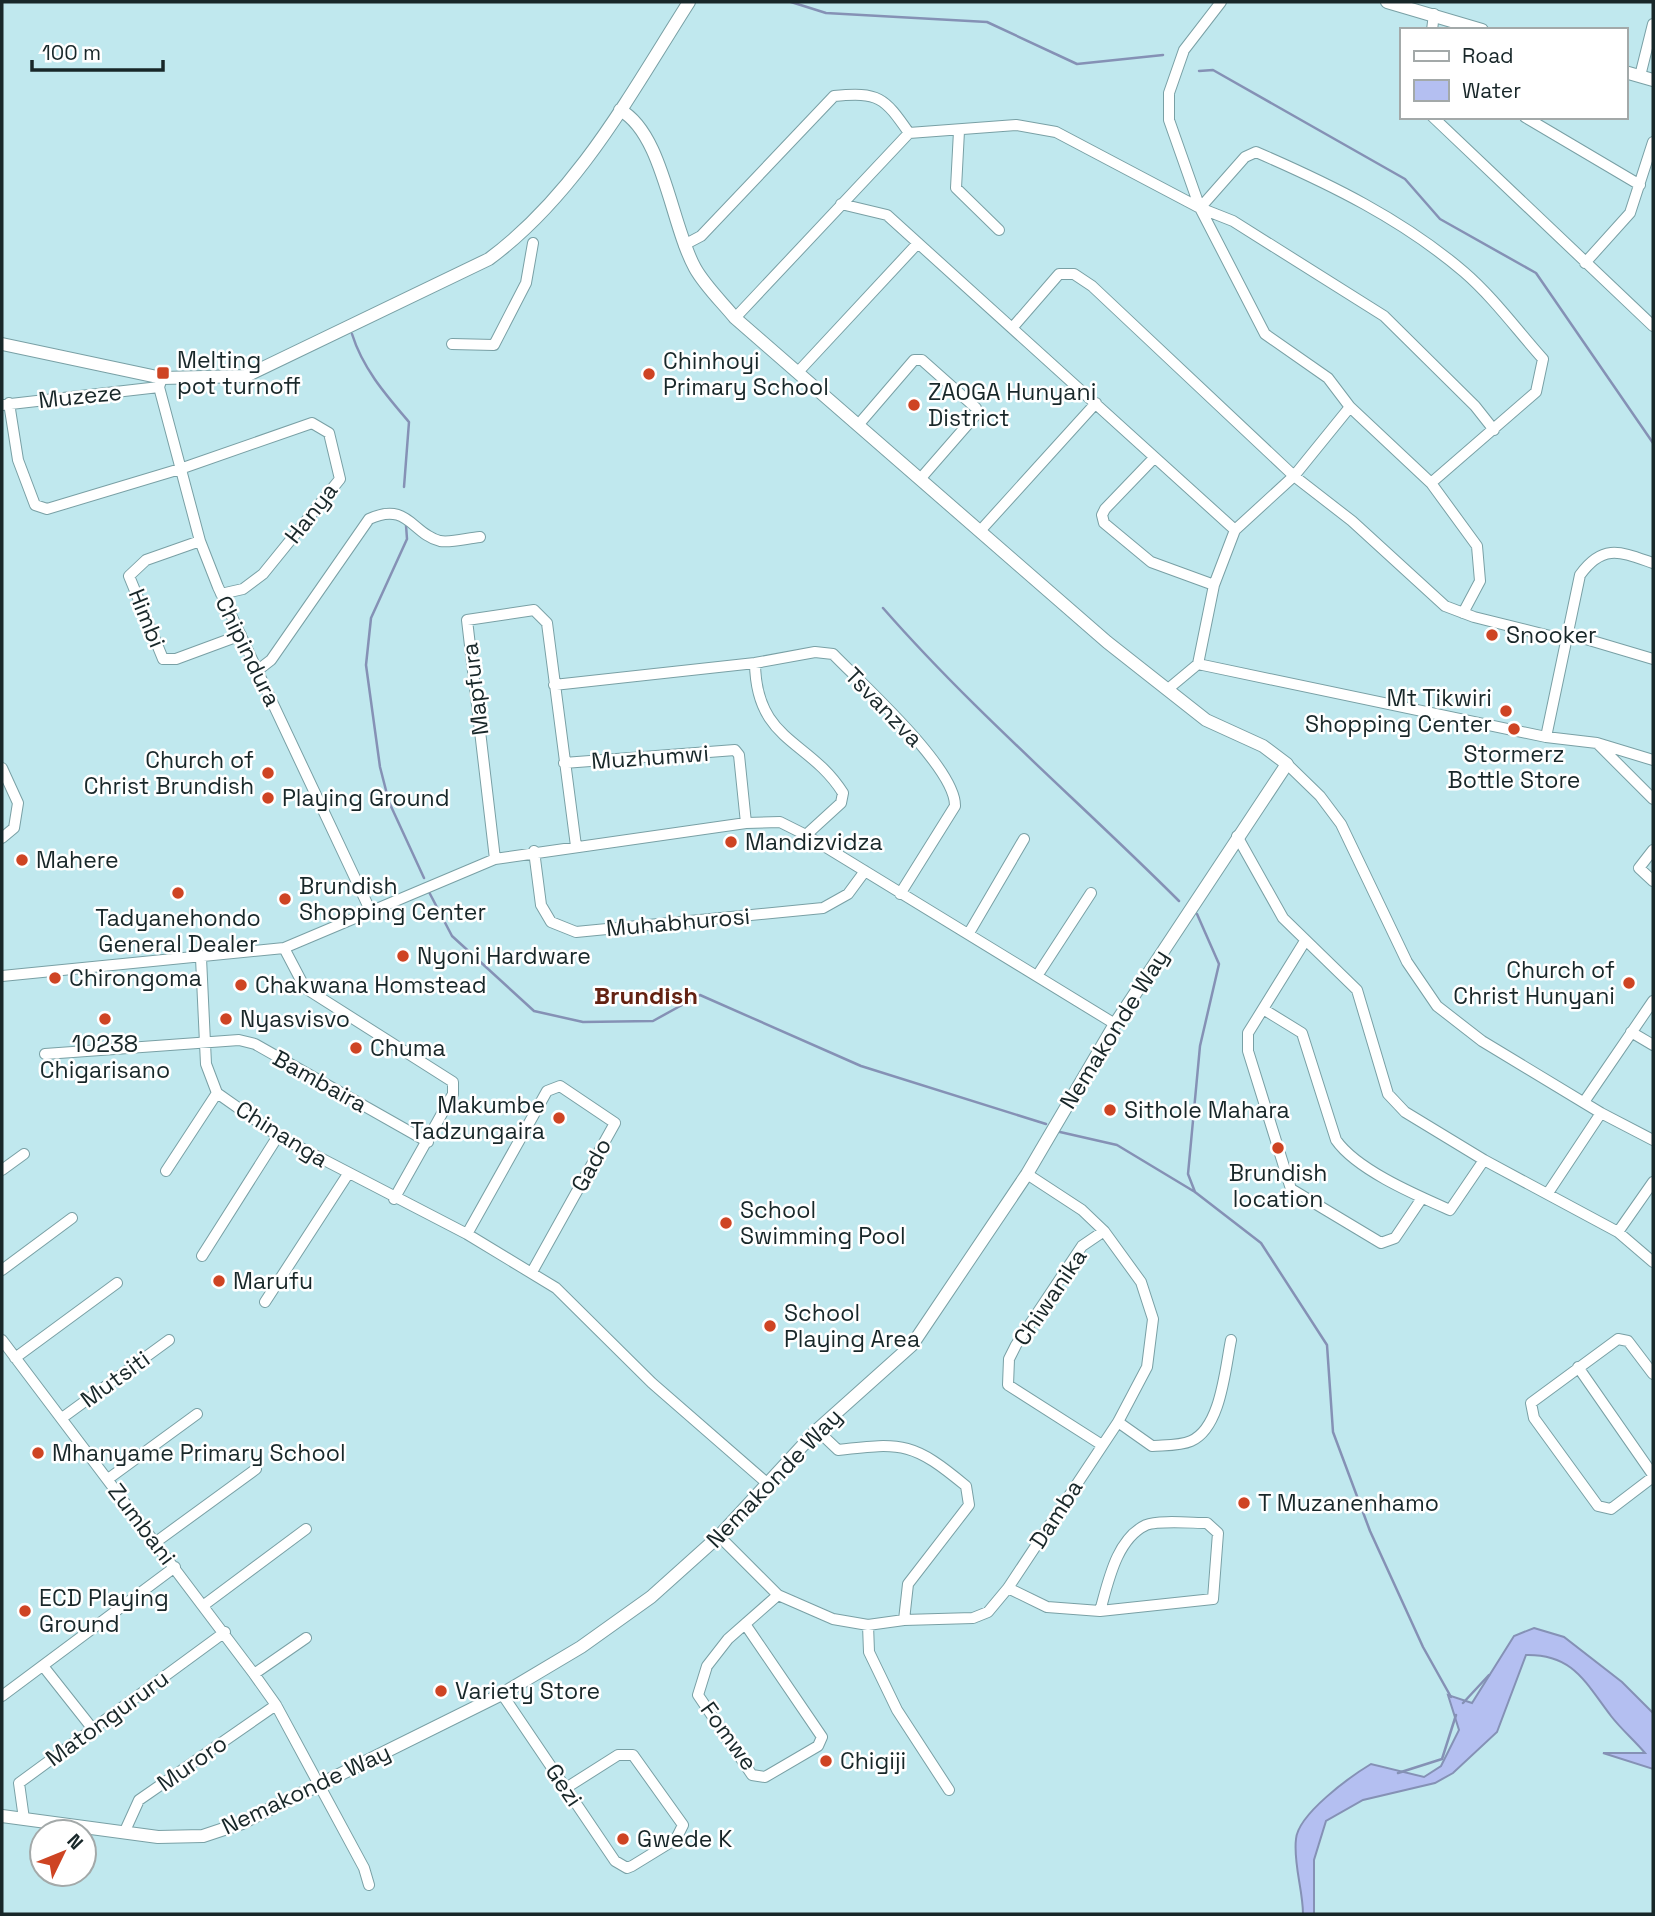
<svg xmlns="http://www.w3.org/2000/svg" width="1655" height="1916" font-family="'Space Grotesk',sans-serif">
<style>
.water{fill:#b4bff1;stroke:#8591b5;stroke-width:2}
.lines{fill:none;stroke-linecap:round;stroke-linejoin:round}
.stream{stroke:#8591b5;stroke-width:2.5}
.minor-casing{stroke:#79a0a5;stroke-width:12}
.tertiary-casing{stroke:#79a0a5;stroke-width:14}
.minor{stroke:#fff;stroke-width:10}
.tertiary{stroke:#fff;stroke-width:12}
.poi-dot{fill:#ce4423;stroke:#fff;stroke-width:2.5}
.labels{text-anchor:middle;stroke-width:5;stroke-linejoin:round;paint-order:stroke}
.poi-label{font-size:23px;fill:#182729;stroke:#fff;text-anchor:start}
.street-label{font-size:23px;fill:#182729;stroke:#fff}
.neighbourhood-label{font-size:24px;font-weight:bold;fill:#642212;stroke:#fff}
</style>
<rect width="100%" height="100%" fill="#c0e8ee"/>
<!-- water -->
<path class="water" d="M1534,1628l30,9 58,45 31,31v56l-50,-16h42c-11,-13 -24,-24 -34,-37 -26,-34 -38,-62 -85,-61l-29,77 -44,41 -18,10 -72,17 -37,21 -12,39v54h-11c0,-24 -10,-51 -7,-75 2,-25 55,-63 75,-75l53,13 17,-11 18,-36 -11,-35 24,8 42,-67z"/>
<g class="lines">
<!-- stream -->
<path class="stream" d="M791,2l35,11 161,9 90,42 86,-9
M1199,71l14,-1 192,109 35,40 96,54 117,170
M352,334c11,35 34,61 57,88l-5,65
M406,525l1,14 -36,79 -5,47 14,102 9,35 35,76
M883,608c91,104 198,195 296,293
M429,892l23,44 82,75 49,11 70,-1 47,-26 161,71 185,58
M1060,1132l57,13 78,47 66,51 66,102 6,87 37,99 53,116 28,50
M1195,1192l-7,-18 12,-128 19,-82 -22,-50
M1463,1703l26,-28
M1398,1773l44,-14 14,-44"/>
<!-- minor casing -->
<g class="minor-casing">
<path id="minor" d="M1221,2l-37,48 -15,43v27l31,88 65,126 63,44 22,29 81,76 46,63 3,35 -17,32
M1432,30l2,-16
M1640,76l13,-52
M1433,117l220,209
M1525,117l115,68
M959,131l-3,57 43,42
M841,204l46,11 348,315
M1200,208l45,-51 11,-5c74,32 146,67 208,120 29,25 53,58 79,87l-7,33 -105,91
M684,245l17,-9 133,-140c45,-4 50,1 75,37
M1585,263l45,-50 23,-71
M735,318l174,-185 107,-8 40,7 144,76 33,13 151,95 91,90 19,24
M1013,327l46,-53h15l18,12 202,190 58,45 93,85 29,11 92,23 13,-3 74,22
M452,344l42,1 32,-62 7,-40
M798,372l120,-129
M162,378l-3,9 41,154 18,46 153,325
M9,403l9,57 17,45 12,4 133,-40 132,-46 17,10 11,46 -77,95 -20,15 -22,5
M2,405l157,-18
M859,424l55,-64h8l54,48 -1,8 -54,62
M1154,458l-49,51 -3,6 2,8 47,39 63,23
M980,531l116,-128
M200,541l-54,19 -17,16 34,83h13l65,-24
M755,663c1,79 54,76 88,130l-2,10 -35,32
M1198,664l16,-79 21,-55 59,-54 56,-69
M258,670l13,-10 98,-141c39,-18 43,15 71,22 11,2 28,-3 40,-4
M554,685l201,-22 60,-11 18,2c29,30 123,114 122,152l-55,88
M1168,689l30,-25 348,73 34,-162c23,-32 41,-23 73,-12
M1546,737l51,6 56,17
M1598,744l55,55
M564,763l171,-13 4,5 7,68
M1287,764l33,32 21,28 66,138 30,44 45,35 119,72 52,27
M2,768l16,35 -4,25 -12,10
M1237,836l46,82 74,72 31,104 17,18 79,48 134,72 35,30
M1653,850l-14,18 14,13
M534,851l7,54 10,17 25,10 247,-24 25,-14 17,-23
M495,859l-28,-239 67,-10 13,13 29,223
M969,933l55,-94
M1305,941l-57,92v18l43,138 90,54 14,-5 27,-40
M284,948l21,40 148,94v12l-59,105
M201,958l5,106 11,29 61,43 189,98 89,54 96,95 116,101
M2,976l282,-28 211,-89 251,-36 34,-1 26,13 309,189
M1037,976l54,-83
M1263,1009l39,24 34,107c21,30 80,55 114,70l34,-50
M1631,1032l22,13
M45,1054l194,-14 16,4 173,98
M1584,1102l69,-101
M2,1170l22,-16
M166,1171l51,-78
M1548,1193l53,-80
M1618,1232l35,-50
M467,1234l80,-143 13,-5 55,37 -83,149
M202,1256l76,-120
M2,1270l70,-52
M265,1302l83,-128
M2,1340l252,334 22,31 88,163 5,17
M15,1358l102,-75
M1578,1367l75,108
M1653,1374l-25,-33 -10,-2 -87,64 3,15 64,88 13,3 42,-32
M62,1418l107,-78
M1118,1422l34,24c12,-1 28,0 39,-5 30,-13 34,-72 40,-101
M817,1430l21,20c66,-8 76,-7 128,36l3,19 -61,79 -4,36
M1102,1445l-94,-60 1,-26 7,-14 66,-99 22,-15
M108,1479l89,-65
M719,1536l59,59 55,24 35,6 36,-5 69,-2 15,-6 20,-24 110,-166 29,-55 6,-48 -12,-37 -37,-51 -22,-21 -55,-36
M156,1542l100,-73
M1008,1588l39,19 53,4 113,-12 5,-66 -11,-10c-15,0 -49,-3 -61,2 -30,14 -38,58 -46,86
M204,1605l102,-76
M745,1624l77,113 -4,9 -53,31 -13,-2 -54,-80 9,-29 21,-27 50,-44
M868,1625l1,27 28,58 52,80
M43,1666l49,62
M254,1674l52,-36
M502,1694l113,167 12,7 5,-2 44,-27 7,-14 -50,-70h-15l-52,33
M2,1696l173,-129
M24,1819l-5,-36 206,-151
M124,1833l15,-33 137,-95"/>
</g>
<!-- tertiary casing -->
<g class="tertiary-casing">
<path id="tertiary" d="M1387,2l95,28
M1625,72l28,8
M2,344l160,34 84,-2 243,-117c88,-65 142,-166 200,-257
M2,1816l156,21 45,-1 39,-13 260,-129 79,-47 70,-50 68,-61 98,-106 95,-85 115,-171 88,-150 172,-260 -24,-18 -57,-26 -99,-78 -372,-324c-13,-16 -30,-32 -40,-50 -24,-43 -32,-135 -75,-158"/>
</g>
<!-- minor -->
<use href="#minor" class="minor"/>
<!-- tertiary -->
<use href="#tertiary" class="tertiary"/>
</g>
<!-- markers -->
<g class="poi-dot">
<rect x="156" y="366" width="14" height="14" rx="3.5"/>
<circle cx="649" cy="374" r="7"/>
<circle cx="914" cy="405" r="7"/>
<circle cx="1492" cy="635" r="7"/>
<circle cx="1506" cy="711" r="7"/>
<circle cx="1514" cy="729" r="7"/>
<circle cx="268" cy="773" r="7"/>
<circle cx="268" cy="798" r="7"/>
<circle cx="731" cy="842" r="7"/>
<circle cx="22" cy="860" r="7"/>
<circle cx="178" cy="893" r="7"/>
<circle cx="285" cy="899" r="7"/>
<circle cx="403" cy="956" r="7"/>
<circle cx="55" cy="978" r="7"/>
<circle cx="1629" cy="983" r="7"/>
<circle cx="241" cy="985" r="7"/>
<circle cx="105" cy="1019" r="7"/>
<circle cx="226" cy="1019" r="7"/>
<circle cx="356" cy="1048" r="7"/>
<circle cx="1110" cy="1110" r="7"/>
<circle cx="559" cy="1118" r="7"/>
<circle cx="1278" cy="1148" r="7"/>
<circle cx="726" cy="1223" r="7"/>
<circle cx="219" cy="1281" r="7"/>
<circle cx="770" cy="1326" r="7"/>
<circle cx="38" cy="1453" r="7"/>
<circle cx="1244" cy="1503" r="7"/>
<circle cx="25" cy="1611" r="7"/>
<circle cx="441" cy="1691" r="7"/>
<circle cx="826" cy="1761" r="7"/>
<circle cx="623" cy="1839" r="7"/>
</g>
<g class="labels">
<!-- poi labels -->
<g class="poi-label">
<text x="177" y="368">Melting<tspan x="177" dy="26">pot turnoff</tspan></text>
<text x="663" y="369">Chinhoyi<tspan x="663" dy="26">Primary School</tspan></text>
<text x="928" y="400">ZAOGA Hunyani<tspan x="928" dy="26">District</tspan></text>
<text x="1506" y="643">Snooker</text>
<text x="1492" y="706" text-anchor="end">Mt Tikwiri<tspan x="1492" dy="26">Shopping Center</tspan></text>
<text x="1514" y="762" text-anchor="middle">Stormerz<tspan x="1514" dy="26">Bottle Store</tspan></text>
<text x="254" y="768" text-anchor="end">Church of<tspan x="254" dy="26">Christ Brundish</tspan></text>
<text x="282" y="806">Playing Ground</text>
<text x="745" y="850">Mandizvidza</text>
<text x="36" y="868">Mahere</text>
<text x="299" y="894">Brundish<tspan x="299" dy="26">Shopping Center</tspan></text>
<text x="178" y="926" text-anchor="middle">Tadyanehondo<tspan x="178" dy="26">General Dealer</tspan></text>
<text x="417" y="964">Nyoni Hardware</text>
<text x="1615" y="978" text-anchor="end">Church of<tspan x="1615" dy="26">Christ Hunyani</tspan></text>
<text x="69" y="986">Chirongoma</text>
<text x="255" y="993">Chakwana Homstead</text>
<text x="240" y="1027">Nyasvisvo</text>
<text x="105" y="1052" text-anchor="middle">10238<tspan x="105" dy="26">Chigarisano</tspan></text>
<text x="370" y="1056">Chuma</text>
<text x="545" y="1113" text-anchor="end">Makumbe<tspan x="545" dy="26">Tadzungaira</tspan></text>
<text x="1124" y="1118">Sithole Mahara</text>
<text x="1278" y="1181" text-anchor="middle">Brundish<tspan x="1278" dy="26">location</tspan></text>
<text x="740" y="1218">School<tspan x="740" dy="26">Swimming Pool</tspan></text>
<text x="233" y="1289">Marufu</text>
<text x="784" y="1321">School<tspan x="784" dy="26">Playing Area</tspan></text>
<text x="52" y="1461">Mhanyame Primary School</text>
<text x="1258" y="1511">T Muzanenhamo</text>
<text x="39" y="1606">ECD Playing<tspan x="39" dy="26">Ground</tspan></text>
<text x="455" y="1699">Variety Store</text>
<text x="840" y="1769">Chigiji</text>
<text x="637" y="1847">Gwede K</text>
</g>
<!-- street labels -->
<g class="street-label">
<text transform="translate(80 396) rotate(-6)" y="8">Muzeze</text>
<text transform="translate(311 513) rotate(-52)" y="8">Hanya</text>
<text transform="translate(147 618) rotate(68)" y="8">Himbi</text>
<text transform="translate(248 651) rotate(64)" y="8">Chipindura</text>
<text transform="translate(475 689) rotate(-97)" y="8">Mapfura</text>
<text transform="translate(884 707) rotate(46)" y="8">Tsvanzva</text>
<text transform="translate(650 757) rotate(-4)" y="8">Muzhumwi</text>
<text transform="translate(678 922) rotate(-5)" y="8">Muhabhurosi</text>
<text transform="translate(1114 1029) rotate(-58)" y="8">Nemakonde Way</text>
<text transform="translate(320 1081) rotate(29)" y="8">Bambaira</text>
<text transform="translate(282 1134) rotate(32)" y="8">Chinanga</text>
<text transform="translate(591 1165) rotate(-61)" y="8">Gado</text>
<text transform="translate(1050 1297) rotate(-56)" y="8">Chiwanika</text>
<text transform="translate(115 1379) rotate(-36)" y="8">Mutsiti</text>
<text transform="translate(774 1478) rotate(-46)" y="8">Nemakonde Way</text>
<text transform="translate(1056 1514) rotate(-57)" y="8">Damba</text>
<text transform="translate(142 1524) rotate(53)" y="8">Zumbani</text>
<text transform="translate(107 1718) rotate(-36)" y="8">Matongururu</text>
<text transform="translate(729 1736) rotate(54)" y="8">Fomwe</text>
<text transform="translate(192 1763) rotate(-35)" y="8">Muroro</text>
<text transform="translate(564 1785) rotate(56)" y="8">Gezi</text>
<text transform="translate(306 1789) rotate(-25)" y="8">Nemakonde Way</text>
</g>
<!-- neighbourhood labels -->
<g class="neighbourhood-label">
<text x="646" y="1004">Brundish</text>
</g>
</g>
<!-- border -->
<rect width="1655" height="1916" fill="none" stroke="#182729" stroke-width="7"/>
<!-- legend -->
<rect x="1400" y="28" width="228" height="91" fill="#ffffff" stroke="#a3a9a9" stroke-width="2"/>
<rect x="1414" y="51" width="35" height="10" fill="#ffffff" stroke="#a3a9a9" stroke-width="2"/>
<text x="1462" y="63" font-size="21" fill="#182729">Road</text>
<rect x="1414" y="80" width="35" height="21" fill="#b4bff1" stroke="#a3a9a9" stroke-width="2"/>
<text x="1462" y="98" font-size="21" fill="#182729">Water</text>
<!-- north arrow -->
<g transform="translate(63 1853) rotate(47)"><circle r="33" fill="#ffffff" stroke="#a3a9a9" stroke-width="2"/>
<path d="M0-5L12 26L0 18L-12 26Z" fill="#ce4423"/>
<text y="-10" font-size="19" font-weight="bold" text-anchor="middle" fill="#182729">N</text>
</g>
<!-- scale -->
<path d="M32 60v10h131v-10" fill="none" stroke="#182729" stroke-width="3.5"/>
<text x="42" y="60" font-size="21" fill="#182729" stroke="#ffffff" stroke-width="5" paint-order="stroke">100 m</text>
</svg>
